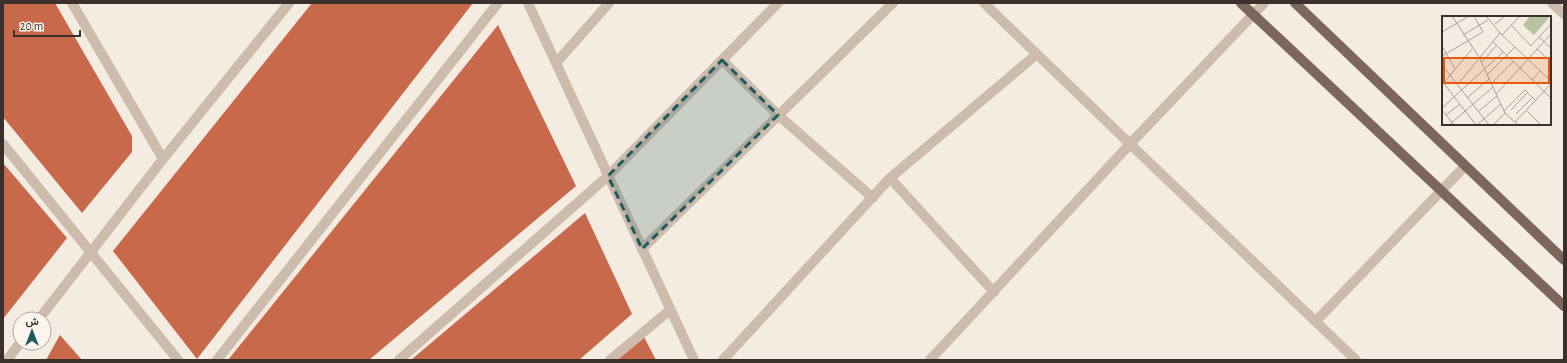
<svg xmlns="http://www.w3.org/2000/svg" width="1567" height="363" font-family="'Alegreya Sans',Vazirmatn,sans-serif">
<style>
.building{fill:#c8694b}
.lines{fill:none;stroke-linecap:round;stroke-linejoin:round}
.minor{stroke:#cdbbac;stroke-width:10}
.major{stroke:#7d675c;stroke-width:10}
.marked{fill:#1f5a5e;fill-opacity:0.2;stroke:#1f5a5e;stroke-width:3;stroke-dasharray:8 5;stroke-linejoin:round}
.inset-road{fill:none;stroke:#aaa098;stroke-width:1}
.view{fill:#e8590c;fill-opacity:0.15;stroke:#e8590c;stroke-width:2}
.inset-edge{fill:none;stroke:#3b302b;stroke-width:2}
</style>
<rect width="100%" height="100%" fill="#f4ebe1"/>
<!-- building -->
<path class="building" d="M3,3h52l77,133v16l-50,61 -79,-96z
M312,3h161l-276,356 -84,-108z
M498,25l78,161 -207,174h-141z
M3,163l64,75 -64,81z
M585,213l47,101 -53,46h-168z
M60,335l22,25h-36z
M644,337l12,23h-39z"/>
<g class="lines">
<!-- minor -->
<path class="minor" d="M72,3l91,156
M528,3l166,357
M984,3l146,141 226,216
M1552,3l12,11
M722,60l56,55 95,83
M556,63l53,-60
M3,144l175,216
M890,178l104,114
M642,249l251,-246
M39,319l124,-160 126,-156
M1316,321l149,-155
M7,360l13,-17
M217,360l281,-357
M399,360l209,-184 170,-173
M610,360l60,-50
M723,360l167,-182 147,-124
M930,360l200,-216 134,-141"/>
<!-- major -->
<path class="major" d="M1241,3l323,303
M1295,3l269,257"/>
</g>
<!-- marked area -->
<path class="marked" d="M722,60l56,55 -136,134 -34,-73z"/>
<!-- overview -->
<g transform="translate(1442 16)">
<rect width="109" height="109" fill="#f4ebe1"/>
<path d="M88,0h17l2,2 -15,17 -11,-10z" fill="#b8c4a0"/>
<path class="inset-road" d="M10,0l27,41 26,56 13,12M44,0l15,18 50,47M53,8l10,-8M69,9l20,21 20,-22M0,16l27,-16M21,19l25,-15M60,19l18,-19M97,21l12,11M51,26l58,56M0,30l13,23M95,33l14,13M0,40l41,-24 -9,-16M39,47l15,-17M0,49l47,60M45,59l28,-28M90,64l8,-9M0,65l34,44M16,68l42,-51M49,68l22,-22M0,69l30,-36M54,78l55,-60M26,81l21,-18M0,92l61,-56M0,94l12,15M69,94l16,-17M37,95l18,-15M62,95l21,-21 11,11M85,95l14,14M74,98l17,-17M4,99l14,-11M73,106l36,-38M7,109l44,-38M35,109l24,-21M51,109l12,-12"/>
<path class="view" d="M2,42h105v25h-105z"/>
<rect width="109" height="109" class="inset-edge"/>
</g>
<!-- border -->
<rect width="1567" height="363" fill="none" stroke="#3b302b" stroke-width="8"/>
<!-- north arrow -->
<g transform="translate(32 331)"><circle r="19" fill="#fbf5ee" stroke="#aea6a0"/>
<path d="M0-3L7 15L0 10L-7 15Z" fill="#1f5a5e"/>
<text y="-6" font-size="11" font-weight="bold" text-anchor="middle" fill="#3b302b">ش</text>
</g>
<!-- scale -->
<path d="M14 30v6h66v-6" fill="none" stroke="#3b302b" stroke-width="2"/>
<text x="20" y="30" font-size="12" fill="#3b302b" stroke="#fbf5ee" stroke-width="3" paint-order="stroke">20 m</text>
</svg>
